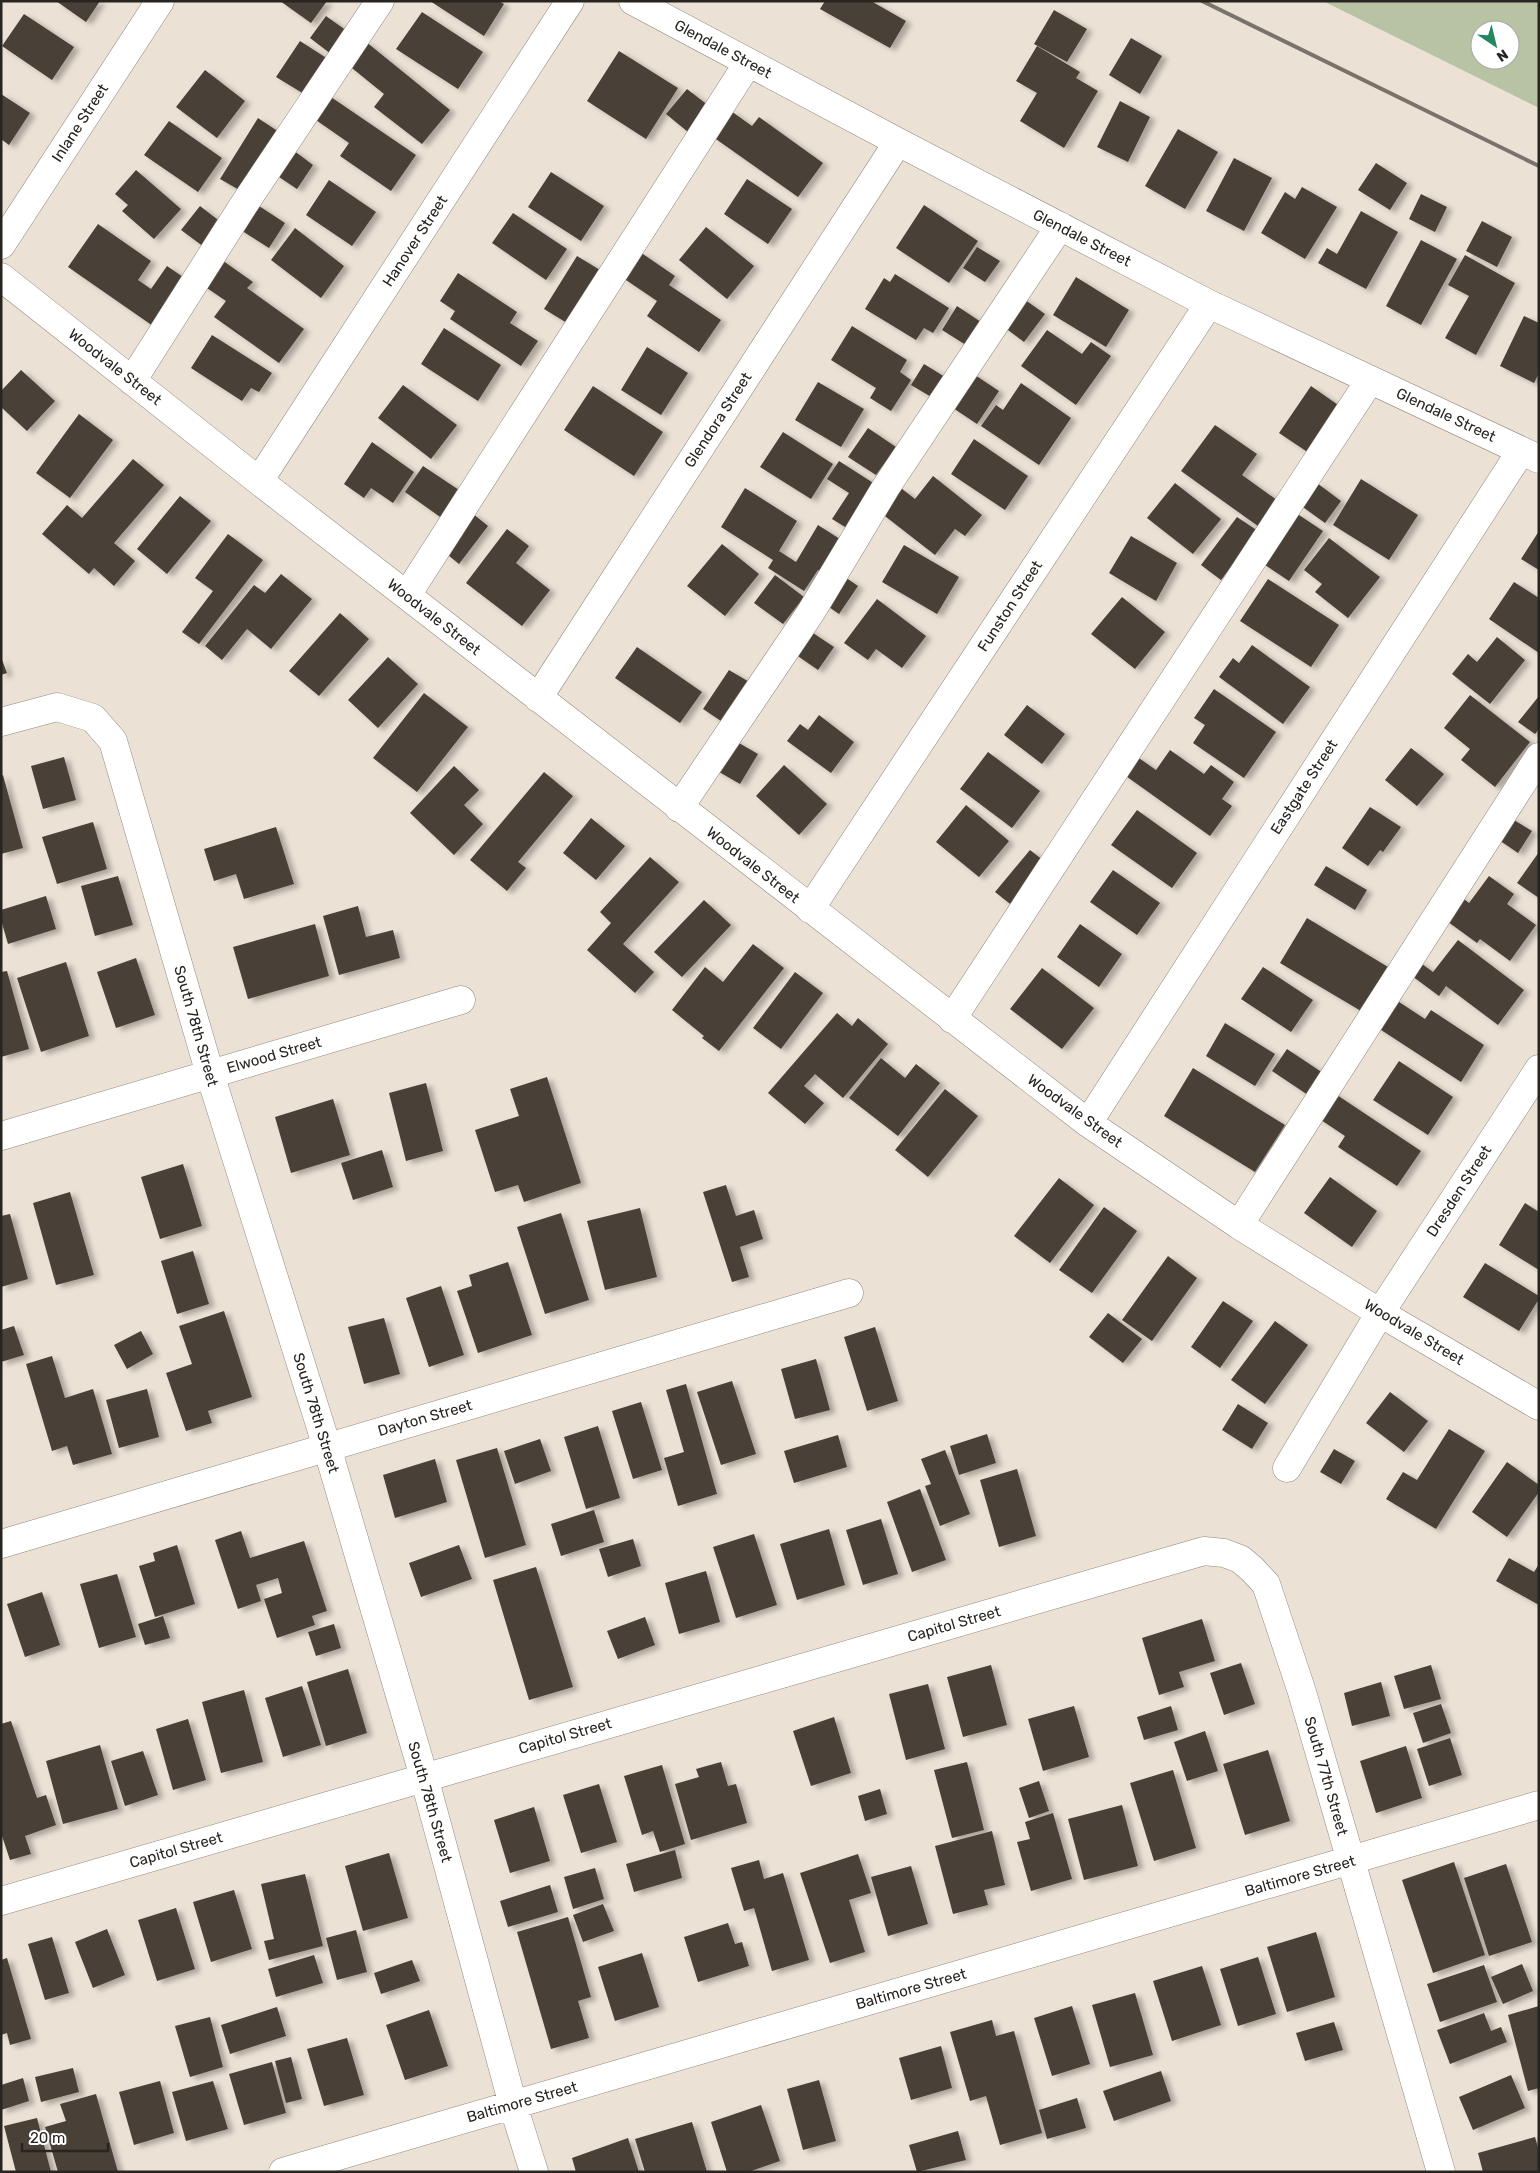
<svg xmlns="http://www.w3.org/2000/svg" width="1540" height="2173" font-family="Rubik,sans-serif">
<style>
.green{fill:#b7c3a3;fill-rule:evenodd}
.building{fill:#4a4038;filter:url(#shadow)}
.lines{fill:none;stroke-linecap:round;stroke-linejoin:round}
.minor-casing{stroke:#91887d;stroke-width:29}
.minor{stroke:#fff;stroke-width:28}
.rail{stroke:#79736b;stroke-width:4}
.labels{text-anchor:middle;stroke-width:5;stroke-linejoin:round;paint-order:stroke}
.street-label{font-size:15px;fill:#282420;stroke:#fff}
</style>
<defs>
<filter id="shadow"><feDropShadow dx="5.5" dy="3" stdDeviation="2.5" flood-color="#0004"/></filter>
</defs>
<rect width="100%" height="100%" fill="#ebe1d5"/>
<!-- green -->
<path class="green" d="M1323,1h216v107zM1480,30h30v30h-30z"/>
<!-- building -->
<path class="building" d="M56,1h44l-14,21z
M280,1h47l-16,22z
M430,1h69l5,3 -20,32z
M825,1h46l35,20 -16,27 -70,-39z
M1054,10l33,19 -20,33 -33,-18z
M422,12l61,40 -25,37 -62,-40z
M24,14l50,33 -22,33 -50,-34z
M326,16l21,15 -16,23 -21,-16z
M1131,38l31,18 -22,38 -31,-19z
M300,41l28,18 -24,35 -28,-17z
M365,41l85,69 -28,34 -48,-37 10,-13 -37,-30z
M1037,46l43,26 -4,6 22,13 -34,57 -44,-27 17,-28 -21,-12z
M619,51l59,37 -32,51 -59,-38z
M205,70l40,31 -28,37 -41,-31z
M687,89l22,17 -21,26 -22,-18z
M1,94l29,19 -21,32 -8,-6z
M328,95l88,60 -25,36 -51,-35 9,-13 -36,-25z
M1120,101l30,16 -22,45 -31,-15z
M731,111l21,15 7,-9 64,46 -25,34 -85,-60z
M258,118l21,14 -38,59 -21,-12z
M169,121l53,37 -24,34 -54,-37z
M1178,129l40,23 -33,57 -40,-23z
M293,150l20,15 -16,24 -21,-14z
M1234,158l38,20 -28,53 -38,-20z
M1376,163l31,20 -17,27 -32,-20z
M136,170l45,39 -27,30 -32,-28 6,-6 -13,-11z
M551,172l53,34 -23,35 -53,-34z
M747,179l45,30 -24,35 -44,-30z
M329,180l47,32 -24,34 -46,-31z
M1302,187l35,20 -32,52 -44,-26 24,-41 10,7z
M1421,194l26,13 -12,25 -26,-13z
M256,204l29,19 -16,25 -30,-19z
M924,205l54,36 -29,42 -53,-35z
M200,206l22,17 -18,24 -23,-17z
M1361,211l37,21 -32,57 -48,-26 9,-15 10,6z
M513,213l54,36 -21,31 -54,-37z
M1482,221l30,16 -15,30 -31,-16z
M98,224l53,37 -13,19 13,9 16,-23 19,13 -33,47 -85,-59z
M706,227l48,39 -27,33 -48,-39z
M295,228l49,38 -23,32 -50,-38z
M1421,240l36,19 -36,66 -35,-19z
M977,247l23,14 -15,21 -22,-14z
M640,252l35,24 -6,9 52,35 -22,32 -52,-36 10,-15 -34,-23z
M1465,255l50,28 -39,72 -31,-17 24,-42 -21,-11z
M577,256l23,14 -33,53 -23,-14z
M219,258l34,24 -6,6 57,41 -25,34 -65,-46 12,-16 -25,-17z
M458,273l59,39 -7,11 28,18 -17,25 -71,-47 5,-8 -15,-10z
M895,274l54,34 -16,25 -9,-5 -8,12 -51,-31 19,-31 6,4z
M1076,277l53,33 -23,37 -53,-32z
M1021,297l24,17 -21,28 -24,-18z
M957,306l24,16 -15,23 -24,-15z
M1524,316l15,7v50l-5,10 -34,-17z
M852,326l55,34 -7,12 11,8 -20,31 -21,-13 6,-10 -45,-28z
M444,328l57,37 -23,36 -57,-37z
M1047,330l35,24 9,-12 20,14 -35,49 -55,-39z
M212,335l60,38 -13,19 -8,-4 -9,13 -51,-33z
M647,347l41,26 -27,42 -40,-25z
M924,364l21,13 -12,21 -22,-13z
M21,370l34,31 -28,30 -26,-24v-16z
M972,373l27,18 -22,33 -27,-18z
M818,382l46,27 -23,38 -46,-27z
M1021,383l50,35 -32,47 -58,-39 15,-21 7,5z
M403,385l54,40 -26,34 -53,-41z
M593,386l70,46 -29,44 -70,-46z
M1311,386l30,21 -32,46 -30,-20z
M79,414l34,26 -43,58 -34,-25z
M1215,425l42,29 -15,21 39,28 -19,26 -81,-58z
M868,428l28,19 -20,28 -28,-18z
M783,432l50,32 -22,35 -51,-32z
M974,439l54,37 -23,34 -54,-36z
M372,442l42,30 -21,31 -22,-15 -7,10 -20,-14z
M133,459l31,26 -50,58 21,18 -21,25 -20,-18 -5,6 -47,-40 25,-29 15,13z
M839,461l39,25 -28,44 -18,-11 17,-26 -22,-14z
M423,466l39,26 -19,27 -38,-27z
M933,476l49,39 -17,21 -10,-7 -20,26 -54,-42 20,-25 14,11z
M1361,479l57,36 -29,45 -56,-35z
M1175,483l46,36 -28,35 -46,-36z
M1317,483l24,18 -16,22 -25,-18z
M745,488l52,33 -18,30 17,11 22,-37 25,16 -20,32 -5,-3 -14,21 -36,-23 5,-8 -52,-33z
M180,496l31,25 -44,53 -30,-25z
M472,513l16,13 -29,38 -17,-14z
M1296,513l27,18 -34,50 -27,-18z
M1237,517l21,14 -37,49 -20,-15z
M507,529l22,17 -13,17 34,27 -28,36 -56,-43z
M1539,531v39l-18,-11z
M228,534l35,26 -64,84 -17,-12 31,-41 -18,-13z
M1131,536l46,27 -21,38 -47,-28z
M1329,538l51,39 -32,41 -33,-26 7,-8 -18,-14z
M722,544l37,30 -34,42 -38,-30z
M904,545l55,32 -22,37 -55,-32z
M281,574l31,25 -41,50 -24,-20 -25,31 -17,-14 49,-61 11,8z
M775,575l29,22 -21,27 -29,-21z
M845,577l13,9 -19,28 -13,-9z
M1268,579l71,46 -28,42 -71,-46z
M1514,582l25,16v55l-50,-34z
M1122,597l43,35 -30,37 -44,-35z
M877,599l49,37 -24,32 -26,-19 -8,11 -24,-17z
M340,613l29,26 -50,57 -30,-25z
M807,629l27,18 -16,23 -26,-18z
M1497,637l28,23 -35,44 -38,-30 16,-20 9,8z
M1252,645l58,42 -27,37 -64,-47 14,-19 6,5z
M637,647l65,45 -22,31 -65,-45z
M1,657l6,16 -6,2z
M388,657l30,27 -40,44 -30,-28z
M729,670l22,13 -27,40 -21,-14z
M1214,689l62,43 -32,46 -51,-35 12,-18 -11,-7z
M424,693l44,34 -51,65 -44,-34z
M1470,695l60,47 -35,45 -34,-27 9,-11 -26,-21z
M1539,696v33l-4,5 -17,-12z
M1027,705l38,29 -23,30 -38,-29z
M819,715l35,27 -23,31 -44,-32 13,-17 8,6z
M732,739l26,15 -18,30 -26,-15z
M1411,748l33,26 -27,32 -32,-26z
M1170,750l34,24 7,-9 23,17 -12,17 10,7 -22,30 -87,-62 13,-18 20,14z
M988,752l52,39 -28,37 -52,-39z
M64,757l12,43 -33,9 -12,-43z
M784,765l43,39 -28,31 -43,-39z
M454,766l25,24 -15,15 19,19 -29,31 -44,-42z
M544,772l29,24 -55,66 8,6 -19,23 -37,-31z
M3,775l20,73 -22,6v-78z
M966,805l43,36 -30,36 -43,-35z
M1370,807l31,20 -18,25 -3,-2 -12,16 -26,-18z
M1137,810l60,43 -25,35 -61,-43z
M1509,817l23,14 -14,22 -22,-15z
M591,818l34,28 -29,34 -33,-27z
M93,822l14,47 -50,15 -15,-47z
M276,827l18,57 -50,15 -8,-25 -22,7 -10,-32z
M1030,850l18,14 -34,43 -19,-15z
M1539,852v46l-22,-15z
M650,857l29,25 -56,62 31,28 -19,21 -48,-43 24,-27 -11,-11z
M1326,866l41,24 -12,20 -41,-25z
M1113,870l47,33 -23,32 -47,-33z
M118,876l15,49 -38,11 -14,-50z
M1489,876l25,18 -7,10 29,21 -26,36 -30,-22 -3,4 -33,-24 16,-23 9,7z
M46,896l10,33 -48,15 -7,-24v-10z
M704,900l27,25 -49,52 -28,-25z
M358,906l8,31 27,-7 7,28 -61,17 -16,-59z
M1307,918l81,49 -27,44 -81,-48z
M315,924l14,52 -81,23 -15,-52z
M1080,924l42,30 -23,33 -42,-30z
M1458,940l66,50 -26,35 -52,-39 -7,10 -31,-23 10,-12 15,11z
M753,944l31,24 -65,83 -17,-13 2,-2 -32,-26 33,-43 18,15z
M136,958l19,57 -39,13 -19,-56z
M66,962l23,74 -48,16 -24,-74z
M1263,967l50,33 -22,32 -50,-33z
M1042,968l52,40 -32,41 -52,-40z
M7,971l22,78 -28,8v-85z
M795,972l28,21 -42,56 -28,-21z
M1393,998l32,21 6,-9 53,35 -23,37 -86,-56z
M837,1013l15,13 6,-8 30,26 -45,54 -28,-24 -11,12 20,17 -19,21 -37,-31z
M1225,1023l50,31 -20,32 -49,-30z
M1287,1049l36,24 -15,22 -36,-24z
M881,1058l24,20 11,-14 24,19 -42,53 -49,-38z
M1399,1061l54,36 -25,38 -55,-35z
M1193,1068l92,57 -30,47 -91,-56z
M547,1077l34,106 -57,19 -6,-17 -23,7 -20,-62 44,-14 -9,-27z
M426,1083l17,68 -37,10 -17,-68z
M945,1089l33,27 -50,61 -33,-27z
M1331,1091l90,60 -24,35 -59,-39 7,-11 -30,-20z
M333,1099l17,56 -59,18 -16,-56z
M382,1150l11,37 -40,13 -12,-37z
M183,1164l19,62 -42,13 -19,-62z
M1330,1177l47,34 -25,36 -48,-34z
M1059,1178l35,27 -44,58 -36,-27z
M726,1185l10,31 18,-6 9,29 -23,8 9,30 -17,5 -29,-90z
M70,1192l24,83 -38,10 -23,-82z
M1525,1203l14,9v58l-40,-25z
M1104,1207l33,24 -45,62 -33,-23z
M640,1208l17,69 -52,13 -18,-69z
M561,1213l28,87 -44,14 -28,-87z
M10,1214l18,65 -27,8v-71z
M193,1251l16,53 -32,10 -16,-53z
M1168,1256l29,22 -45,63 -30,-21z
M508,1262l24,73 -54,18 -21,-62 15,-5 -3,-11z
M1485,1263l54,33v3l-20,32 -56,-34z
M441,1286l23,69 -35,12 -23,-69z
M1223,1301l30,20 -33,47 -29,-21z
M224,1311l28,86 -44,14 4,12 -26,8 -20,-58 26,-9 -13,-38z
M1108,1313l34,26 -19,24 -34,-26z
M384,1318l16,56 -36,10 -16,-57z
M1275,1321l33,24 -43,59 -34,-24z
M14,1326l10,29 -23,7v-32z
M875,1327l23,74 -31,10 -23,-74z
M141,1331l12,23 -26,15 -13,-24z
M52,1356l13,42 28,-9 19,65 -39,11 -6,-19 -15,5 -26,-87z
M816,1359l14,51 -35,9 -14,-50z
M732,1381l24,73 -35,11 -24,-73z
M686,1384l31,110 -39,12 -14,-48 20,-6 -18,-62z
M147,1389l12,48 -40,11 -13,-48z
M1390,1392l38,29 -24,31 -38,-29z
M641,1402l21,68 -29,9 -21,-68z
M1238,1404l30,19 -16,26 -30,-19z
M598,1426l22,72 -34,11 -22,-72z
M1449,1429l36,22 -49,78 -50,-30 17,-27 14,8z
M987,1434l9,29 -37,12 -9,-29z
M838,1435l9,32 -53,16 -10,-32z
M540,1439l11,32 -36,13 -11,-33z
M497,1448l29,97 -41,13 -29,-98z
M1334,1449l21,12 -14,23 -21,-12z
M945,1450l25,64 -30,12 -15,-40 6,-2 -10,-25z
M435,1459l12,43 -52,16 -12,-43z
M1507,1462l32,23v7l-32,45 -35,-25z
M1017,1469l19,67 -37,11 -19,-67z
M920,1489l26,71 -34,12 -25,-70z
M594,1510l10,32 -43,14 -10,-32z
M881,1519l17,55 -35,11 -17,-55z
M829,1529l16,56 -48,15 -17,-56z
M241,1531l9,27 54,-17 23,70 -15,5 3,9 -38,13 -13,-39 18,-6 -4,-15 -22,7 5,16 -23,8 -23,-69z
M754,1534l23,71 -41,13 -23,-71z
M633,1539l8,27 -33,11 -9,-28z
M177,1545l18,59 -40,13 -16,-51 16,-5 -2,-8z
M459,1545l13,34 -51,18 -12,-34z
M1509,1558l25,14 5,-8v41l-43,-24z
M536,1567l37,120 -44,13 -36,-120z
M706,1571l14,51 -41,12 -14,-51z
M117,1574l19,63 -37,11 -19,-64z
M42,1592l18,53 -35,12 -18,-53z
M163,1616l7,22 -25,7 -7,-21z
M645,1617l10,28 -37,14 -11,-28z
M1202,1619l13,42 -36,11 5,15 -25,8 -17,-57z
M334,1624l7,24 -25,8 -8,-24z
M1241,1663l14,41 -31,11 -14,-42z
M991,1665l16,60 -44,12 -16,-60z
M1431,1665l10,34 -37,10 -10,-33z
M348,1669l19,64 -41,13 -19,-64z
M1381,1682l9,34 -38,10 -8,-33z
M928,1684l17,65 -39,11 -17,-66z
M302,1686l19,59 -38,12 -18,-59z
M244,1690l19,72 -42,11 -19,-71z
M1441,1704l10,29 -28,10 -10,-30z
M1074,1706l15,51 -46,14 -15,-52z
M1171,1706l7,24 -34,10 -7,-23z
M834,1717l17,56 -40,13 -18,-55z
M188,1719l18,61 -33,10 -17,-61z
M11,1721l26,77 9,-3 10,30 -31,11 6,18 -21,6 -9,-27v-109z
M1205,1731l13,40 -31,10 -13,-39z
M1450,1738l12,37 -33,11 -12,-37z
M100,1745l18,64 -55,15 -17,-63z
M1406,1746l16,52 -46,15 -16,-52z
M1268,1750l22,71 -45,14 -22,-71z
M143,1751l15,44 -33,11 -14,-45z
M721,1762l7,24 8,-2 11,39 -56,17 -16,-56 24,-7 -3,-8z
M967,1762l17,68 -32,8 -18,-68z
M662,1765l23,79 -25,8 -7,-21 -11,4 -18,-59z
M1173,1770l23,78 -42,13 -24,-78z
M1039,1781l10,30 -20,7 -10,-30z
M599,1784l18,58 -36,11 -18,-58z
M880,1789l7,25 -22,7 -7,-25z
M1122,1805l16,61 -54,14 -16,-61z
M534,1807l16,54 -40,12 -16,-53z
M1053,1813l19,66 -41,12 -14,-49 13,-3 -5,-17z
M992,1831l13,54 -21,5 4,15 -35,9 -18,-68z
M675,1850l7,28 -48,14 -8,-28z
M389,1853l19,65 -45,13 -18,-65z
M858,1854l13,39 -22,7 16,52 -35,11 -30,-90z
M759,1860l5,19 19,-6 26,87 -37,11 -18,-63 -10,3 -13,-43z
M1454,1862l31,93 -52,18 -31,-93z
M1506,1864l26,78 -43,14 -25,-78z
M911,1866l17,58 -40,12 -17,-59z
M595,1868l9,31 -31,10 -9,-32z
M305,1874l18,72 -54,14 -5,-19 10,-2 -13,-55z
M550,1885l8,27 -50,15 -8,-26z
M234,1890l18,59 -41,13 -18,-60z
M603,1904l11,27 -31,11 -10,-27z
M176,1908l19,61 -38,12 -19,-61z
M568,1917l23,80 -13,4 11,37 -38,11 -34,-117z
M728,1923l7,21 7,-2 7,24 -51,16 -14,-45z
M107,1929l18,46 -32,13 -18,-46z
M356,1930l11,42 -30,8 -11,-42z
M1316,1932l19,65 -48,15 -20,-65z
M52,1937l17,56 -24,7 -17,-56z
M642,1953l17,54 -44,14 -17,-54z
M314,1955l9,28 -47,14 -8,-28z
M1258,1957l18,57 -38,12 -18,-57z
M7,1958l24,81 -21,6 -3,-12 -6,2v-75z
M412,1960l8,21 -39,13 -7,-21z
M1522,1964l11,27 -30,13 -12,-27z
M1484,1965l13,37 -57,20 -13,-38z
M1202,1966l19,59 -49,16 -19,-60z
M1135,1993l18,62 -43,12 -18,-62z
M1072,2006l18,58 -38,12 -18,-58z
M1539,2006v82l-11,3 -20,-76z
M277,2007l9,29 -56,18 -9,-29z
M429,2010l19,56 -43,14 -19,-55z
M1484,2013l7,18 10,-4 6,15 -57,22 -13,-34z
M210,2017l13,50 -33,10 -15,-51z
M992,2020l4,16 18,-5 28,102 -42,12 -14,-49 -16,5 -20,-69z
M1334,2022l9,28 -38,11 -9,-28z
M347,2038l17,57 -40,11 -17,-57z
M941,2046l11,42 -41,12 -12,-42z
M291,2057l11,42 -16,4 -11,-42z
M272,2062l14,51 -42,12 -15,-51z
M73,2068l6,24 -38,10 -6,-25z
M1161,2071l10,30 -57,20 -11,-30z
M1511,2075l14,33 -52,22 -14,-33z
M23,2078l6,23 -28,9v-25z
M819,2080l17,61 -33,9 -16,-61z
M160,2081l14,52 -40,12 -15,-53z
M213,2081l15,48 -42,12 -14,-49z
M96,2094l22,78h-60l-13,-45 21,-6 -6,-17z
M1077,2098l9,30 -39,11 -8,-29z
M761,2105l19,56 -32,11h-21l-16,-50z
M37,2118l14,54h-35l-12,-46z
M692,2122l15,50h-62l-10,-33z
M958,2131l8,29 -49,12 -8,-27z
M1535,2137l4,14v21h-56l-5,-19z
M628,2138l11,34h-63l-4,-14z"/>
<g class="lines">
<!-- minor casing -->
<g class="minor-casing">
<path id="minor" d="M633,1l265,141 311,162 330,155
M1,245l159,-244
M1,277l258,204 829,642 151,102 141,88 159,93
M132,381l111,-175 137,-205
M259,481l311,-480
M407,595l341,-532
M538,698l360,-556
M1,722l56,-15 36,11 20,23 97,333 117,373 97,330 89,328 21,67
M679,808l132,-196 75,-125 174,-261
M810,909l399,-605
M952,1019l418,-639
M1088,1123l433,-672
M1,1136l460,-136
M1239,1225l300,-468
M1287,1468l93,-155 159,-244
M1,1544l848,-251
M1,1901l1203,-350 20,2 16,6 12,10 14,15 36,108 139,480
M283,2172l1256,-367"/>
</g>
<!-- minor -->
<use href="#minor" class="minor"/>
<!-- rail -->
<path class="rail" d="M1202,1l337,165"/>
</g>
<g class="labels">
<!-- street labels -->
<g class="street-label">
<text transform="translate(723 49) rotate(28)" y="5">Glendale Street</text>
<text transform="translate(80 123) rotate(-57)" y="5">Inlane Street</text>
<text transform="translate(1082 238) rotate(27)" y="5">Glendale Street</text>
<text transform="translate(415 241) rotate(-57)" y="5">Hanover Street</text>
<text transform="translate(115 367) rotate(38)" y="5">Woodvale Street</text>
<text transform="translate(1446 415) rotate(25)" y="5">Glendale Street</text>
<text transform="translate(718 420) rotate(-57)" y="5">Glendora Street</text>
<text transform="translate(1010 606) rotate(-57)" y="5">Funston Street</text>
<text transform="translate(434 617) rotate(38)" y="5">Woodvale Street</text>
<text transform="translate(1304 787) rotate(-57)" y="5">Eastgate Street</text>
<text transform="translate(753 865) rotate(38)" y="5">Woodvale Street</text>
<text transform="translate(196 1026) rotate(74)" y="5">South 78th Street</text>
<text transform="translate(274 1055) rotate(-16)" y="5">Elwood Street</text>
<text transform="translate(1075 1111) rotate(36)" y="5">Woodvale Street</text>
<text transform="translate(1459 1191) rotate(-57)" y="5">Dresden Street</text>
<text transform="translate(1414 1332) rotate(31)" y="5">Woodvale Street</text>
<text transform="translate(316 1413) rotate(73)" y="5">South 78th Street</text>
<text transform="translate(425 1418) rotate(-16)" y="5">Dayton Street</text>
<text transform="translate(954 1624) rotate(-16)" y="5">Capitol Street</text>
<text transform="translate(565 1736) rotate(-16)" y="5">Capitol Street</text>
<text transform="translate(1326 1776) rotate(74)" y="5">South 77th Street</text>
<text transform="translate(430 1802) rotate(74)" y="5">South 78th Street</text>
<text transform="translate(176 1850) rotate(-16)" y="5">Capitol Street</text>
<text transform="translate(1300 1876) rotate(-16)" y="5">Baltimore Street</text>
<text transform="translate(911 1989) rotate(-16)" y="5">Baltimore Street</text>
<text transform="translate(522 2102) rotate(-16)" y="5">Baltimore Street</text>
</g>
</g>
<!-- border -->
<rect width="1540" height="2173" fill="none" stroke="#282420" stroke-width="5"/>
<!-- north arrow -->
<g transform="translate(1495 45) rotate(145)"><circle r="24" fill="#ffffff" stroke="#a9a7a6"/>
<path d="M0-4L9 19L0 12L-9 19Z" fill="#238761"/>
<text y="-8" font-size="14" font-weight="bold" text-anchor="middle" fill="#282420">N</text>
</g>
<!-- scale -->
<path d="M22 2143v8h86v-8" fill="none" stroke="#282420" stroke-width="2.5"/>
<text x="30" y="2143" font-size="15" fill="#282420" stroke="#ffffff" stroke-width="4" paint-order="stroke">20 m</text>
</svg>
